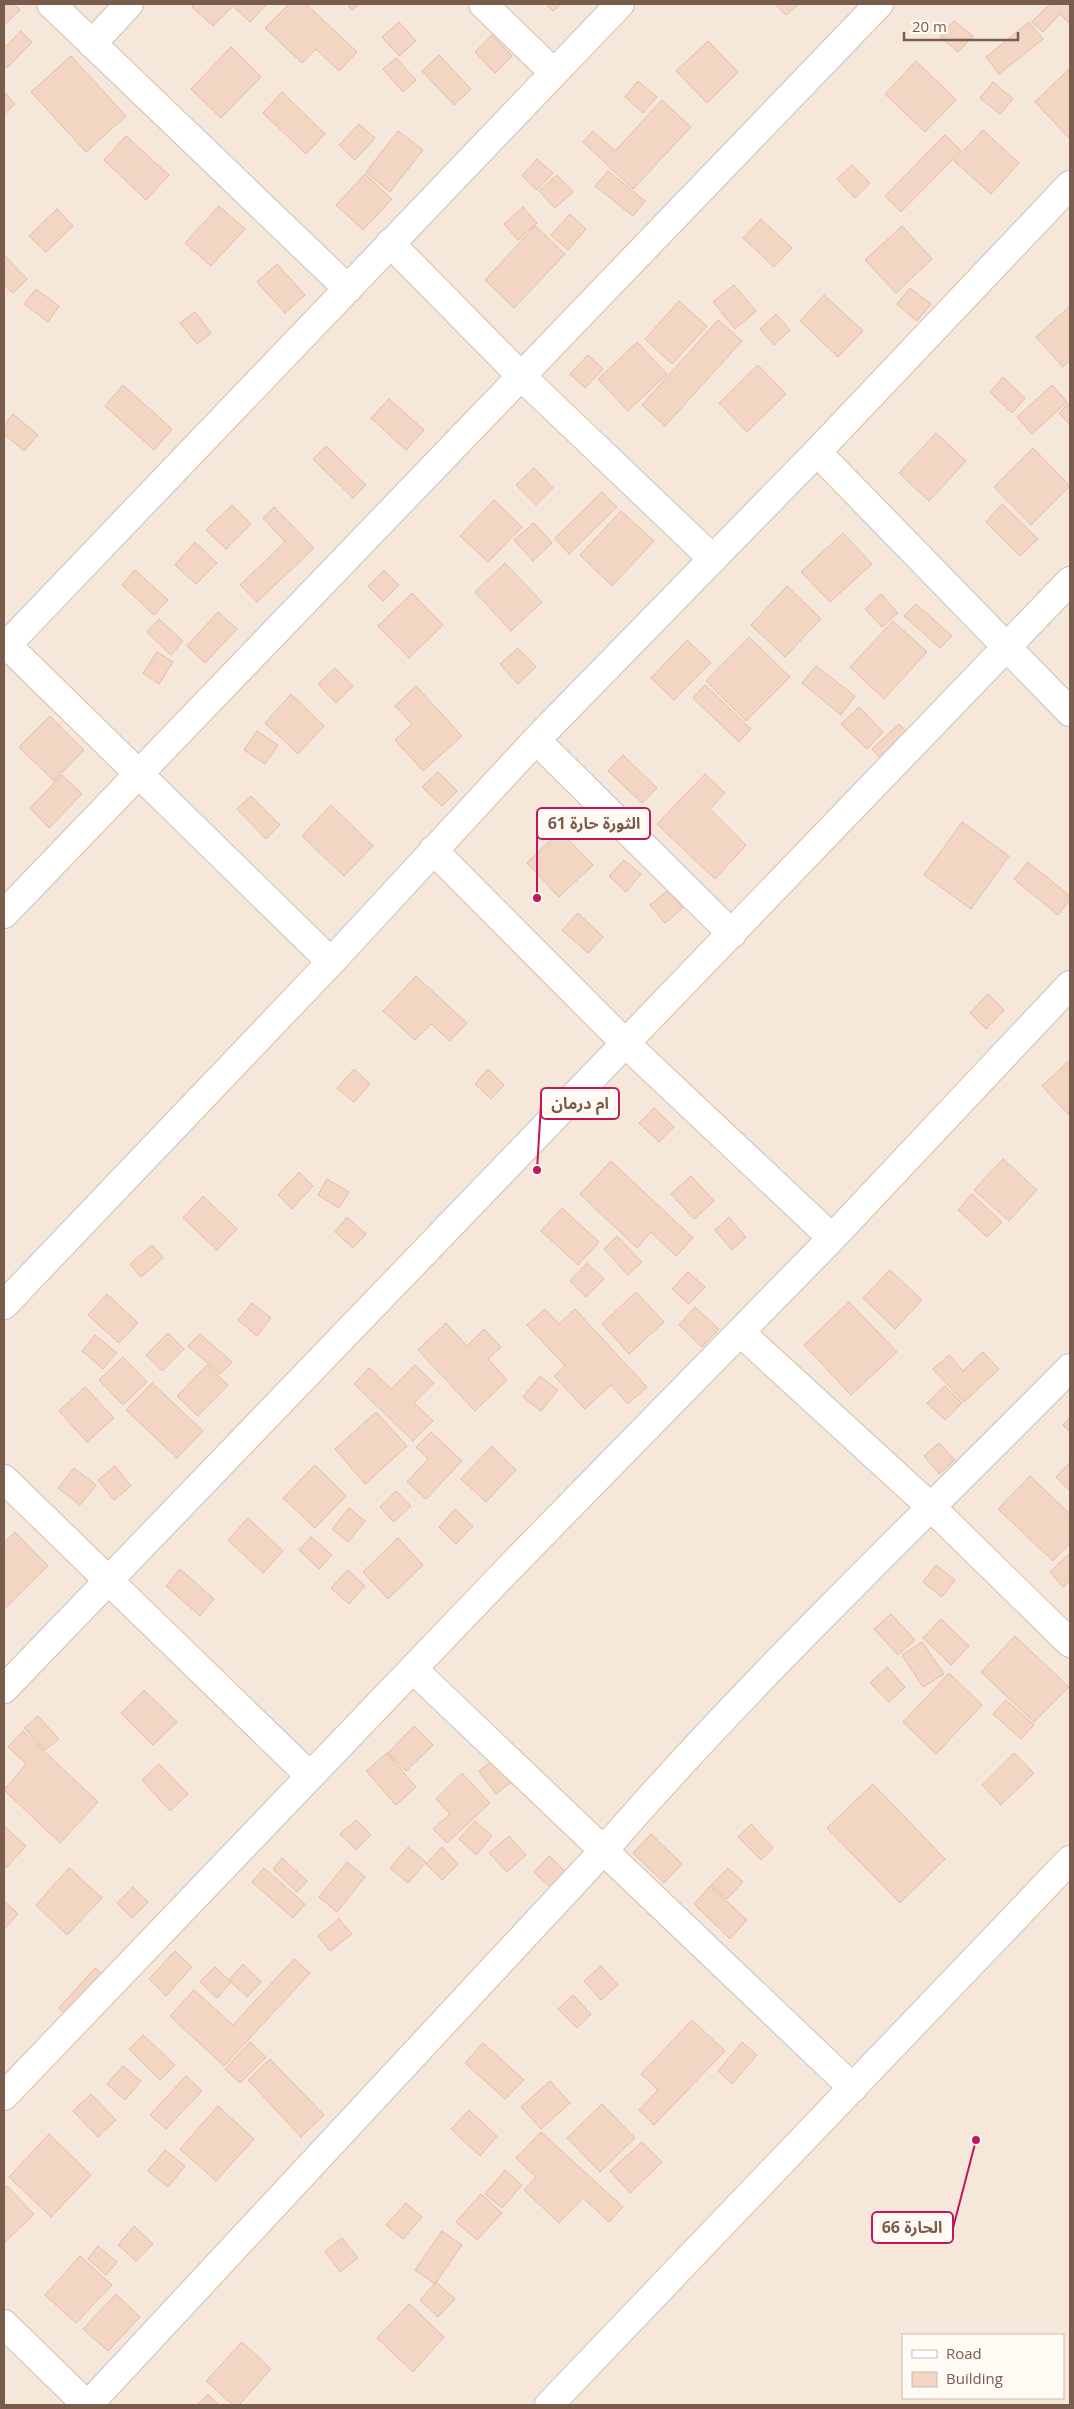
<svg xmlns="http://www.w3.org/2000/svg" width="1074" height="2409" font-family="'Open Sans','Noto Sans Arabic',sans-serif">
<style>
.residential{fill:#f5e8da;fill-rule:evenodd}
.building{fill:#f3d5c3;stroke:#e6bba3}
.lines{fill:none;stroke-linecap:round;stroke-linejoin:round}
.minor-casing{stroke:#d1beb0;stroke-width:30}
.secondary-casing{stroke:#d6c0b0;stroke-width:30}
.minor{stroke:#fff;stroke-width:28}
.secondary{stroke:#fff;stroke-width:28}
.leader{fill:none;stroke:#c2185b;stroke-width:2}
.callout-dot{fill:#c2185b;stroke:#fffaf3;stroke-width:2}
.callout{fill:#fffaf3;stroke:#c2185b;stroke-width:2}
.callout-label{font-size:16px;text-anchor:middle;font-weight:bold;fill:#7a5c4d}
</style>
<rect width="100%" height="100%" fill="#fdf6ec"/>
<!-- residential -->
<path class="residential" d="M4,4h1066v2401h-1066zM903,2335h160v63h-160z"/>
<!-- building -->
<path class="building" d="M4,4h10l6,6 -16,15z
M194,4h71l1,1 -16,17 -17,-16 -20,20 -21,-19z
M289,4h17l51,48 -18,19 -23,-22 -14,14 -37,-35z
M347,4h13l-8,6z
M546,4h15l-8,7z
M775,4h24l-13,11z
M1050,4h20v20l-10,-10 -17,18 -11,-10z
M954,21l19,15 -15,16 -18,-15z
M399,22l17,19 -17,15 -17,-19z
M1029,22l14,17 -44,35 -13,-17z
M21,31l11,11 -25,26 -3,-3v-17z
M492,35l20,21 -17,17 -20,-21z
M708,41l30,31 -31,31 -31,-32z
M231,47l30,30 -40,41 -30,-29z
M439,55l32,34 -17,16 -32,-34z
M71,56l55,60 -40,36 -55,-60z
M396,58l20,22 -13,12 -20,-23z
M916,61l40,39 -31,32 -40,-38z
M1070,68v71l-35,-37z
M638,81l19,16 -14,16 -18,-16z
M993,82l20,17 -13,15 -20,-16z
M4,92l11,12 -11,10z
M282,92l43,42 -19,20 -43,-41z
M662,100l29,27 -58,62 -50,-47 10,-11 22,20z
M359,124l16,14 -20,22 -16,-15z
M983,130l36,33 -28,31 -37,-33z
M398,131l25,19 -33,42 -24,-20z
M945,135l16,16 -60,61 -16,-16z
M126,136l43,39 -23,25 -42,-40z
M537,159l16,14 -16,17 -15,-14z
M852,165l18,18 -15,15 -18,-19z
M608,171l37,30 -12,15 -38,-30z
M365,174l27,25 -29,31 -27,-25z
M557,175l16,17 -18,16 -16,-17z
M219,206l26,23 -34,37 -26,-23z
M523,207l14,16 -19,17 -14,-16z
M57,209l16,17 -27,26 -17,-16z
M570,214l16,15 -18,21 -17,-15z
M761,219l31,29 -18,19 -31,-29z
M535,226l30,28 -51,54 -29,-28z
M902,226l30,33 -36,34 -31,-33z
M4,255l23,24 -14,14 -9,-8z
M277,264l28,31 -20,18 -28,-31z
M734,285l22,26 -21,18 -22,-27z
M910,288l21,16 -14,17 -20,-17z
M36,289l23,17 -11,16 -24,-18z
M824,295l39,36 -25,26 -38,-36z
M679,301l28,25 -35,38 -27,-25z
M1070,306v54l-7,7 -27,-30z
M195,312l16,21 -14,11 -17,-21z
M776,314l14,16 -16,15 -14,-16z
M718,320l24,21 -77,85 -23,-21z
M637,342l30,32 -39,37 -30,-32z
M588,355l15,14 -18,19 -15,-14z
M758,365l28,29 -39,38 -28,-29z
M1003,377l22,21 -13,15 -22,-21z
M123,385l49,44 -18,21 -49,-44z
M1052,385l15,17 -35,32 -15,-17z
M389,399l35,31 -18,20 -35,-32z
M1070,402v23l-11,-12z
M13,414l25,21 -14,16 -20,-17v-9z
M936,433l30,28 -37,40 -30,-28z
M326,446l40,39 -13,13 -40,-39z
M1033,448l37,38 -39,39 -37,-38z
M534,468l19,20 -17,17 -20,-20z
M602,492l15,15 -48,47 -14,-16z
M494,500l28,27 -34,35 -28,-26z
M1002,504l36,35 -18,17 -34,-34z
M232,505l19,19 -25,25 -20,-19z
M274,507l40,41 -57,54 -17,-17 45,-43 -22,-24z
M621,511l33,30 -42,45 -32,-31z
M534,523l18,20 -19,18 -19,-21z
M843,533l29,31 -42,38 -29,-30z
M195,542l22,21 -21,21 -21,-19z
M505,563l37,39 -31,29 -36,-39z
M135,570l33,30 -14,15 -32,-30z
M384,570l15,15 -16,16 -15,-15z
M787,586l34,33 -36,38 -34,-32z
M412,593l31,32 -34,33 -31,-32z
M881,594l17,19 -16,14 -17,-18z
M916,604l36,32 -12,12 -36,-32z
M218,612l19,17 -32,34 -18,-17z
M159,619l24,22 -12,14 -24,-23z
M893,621l34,31 -43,47 -34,-32z
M749,637l41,40 -44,44 -40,-40z
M687,640l24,23 -37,37 -23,-22z
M518,648l18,19 -18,17 -18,-20z
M157,652l16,10 -14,22 -16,-11z
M816,666l39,30 -14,19 -39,-32z
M335,668l18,18 -17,17 -18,-19z
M705,685l46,44 -12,13 -46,-44z
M416,686l46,50 -39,35 -28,-31 17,-16 -17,-18z
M291,694l33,32 -26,28 -33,-31z
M859,707l24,25 -16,17 -26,-25z
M50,716l34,34 -30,31 -35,-34z
M899,724l19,20 -27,26 -19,-21z
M257,731l21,14 -13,19 -21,-14z
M623,755l34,33 -15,15 -34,-32z
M438,772l19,19 -15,15 -20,-19z
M705,774l20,19 -15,16 36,36 -31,34 -58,-55z
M62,775l20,19 -33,34 -19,-20z
M251,796l29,29 -14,14 -29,-30z
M331,805l42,41 -29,30 -42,-40z
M962,822l47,34 -38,53 -47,-34z
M560,831l33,34 -34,32 -32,-34z
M624,860l17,14 -15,18 -17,-16z
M1028,862l42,34v4l-12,15 -44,-36z
M668,890l15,18 -18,15 -15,-18z
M578,913l25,24 -15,16 -26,-23z
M416,976l51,47 -17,18 -19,-17 -16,16 -32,-29z
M988,994l16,16 -18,19 -16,-16z
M1070,1060v56l-28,-30z
M354,1069l16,15 -16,18 -17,-14z
M488,1069l16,16 -13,14 -16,-15z
M654,1108l20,19 -15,15 -20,-19z
M1003,1159l34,31 -28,31 -35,-31z
M611,1161l82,77 -17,18 -25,-24 -14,16 -57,-54z
M299,1172l14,14 -21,23 -14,-14z
M691,1176l23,25 -20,18 -23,-25z
M327,1179l22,13 -10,16 -21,-13z
M972,1194l30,28 -15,15 -29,-27z
M203,1196l34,33 -20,21 -34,-32z
M562,1208l37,34 -21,23 -37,-34z
M347,1217l19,17 -13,14 -18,-16z
M729,1217l17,20 -14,13 -17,-20z
M617,1236l25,26 -14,13 -24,-26z
M152,1245l11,13 -22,19 -11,-13z
M587,1263l17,16 -18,18 -16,-16z
M890,1270l32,30 -27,29 -32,-31z
M688,1272l17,15 -16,17 -17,-15z
M636,1292l28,30 -35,32 -27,-30z
M107,1294l31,29 -19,20 -31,-28z
M849,1302l48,50 -46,43 -47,-50z
M252,1303l19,15 -14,18 -19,-16z
M695,1307l24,22 -17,18 -23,-22z
M545,1309l14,15 16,-15 72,78 -19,17 -17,-19 -26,24 -31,-33 11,-10 -38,-41z
M446,1323l21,23 17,-17 17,18 -13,12 19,21 -32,31 -57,-61z
M168,1333l16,16 -22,22 -16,-16z
M200,1334l32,28 -12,12 -32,-28z
M95,1335l22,18 -14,16 -21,-18z
M983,1352l16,17 -35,33 -31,-33 16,-14 14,16z
M123,1357l24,25 -24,23 -24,-25z
M207,1365l21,20 -30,31 -21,-20z
M415,1365l19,18 -20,20 19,18 -20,20 -59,-57 15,-16 22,21z
M540,1376l18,14 -17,21 -18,-14z
M152,1383l51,48 -26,27 -51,-48z
M945,1386l17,17 -17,17 -18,-17z
M85,1387l29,31 -27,24 -28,-31z
M376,1412l31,34 -42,38 -30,-35z
M1070,1417v15l-7,-7z
M431,1432l31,29 -36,38 -19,-17 21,-23 -12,-12z
M939,1443l16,17 -16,14 -15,-18z
M492,1446l24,24 -30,32 -25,-23z
M1070,1462v29l-14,-14z
M315,1465l31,31 -31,32 -32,-30z
M115,1466l16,20 -17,14 -16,-20z
M74,1468l22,17 -16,20 -22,-17z
M1030,1476l40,38v29l-17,18 -55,-52z
M396,1491l15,15 -17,16 -14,-15z
M349,1508l16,13 -17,21 -16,-13z
M455,1509l18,17 -17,18 -17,-17z
M248,1518l35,33 -20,22 -35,-33z
M15,1532l33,34 -44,43v-66z
M311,1537l21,18 -13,14 -20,-19z
M398,1538l25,27 -35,34 -25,-27z
M1070,1553v28l-7,6 -13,-15z
M936,1565l19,15 -13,17 -19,-15z
M180,1569l34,30 -14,17 -34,-30z
M348,1570l17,16 -16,18 -18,-16z
M891,1614l24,26 -17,15 -24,-26z
M941,1619l28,27 -18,19 -28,-27z
M1015,1636l54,51 -35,35 -53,-50z
M922,1642l22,32 -21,13 -21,-32z
M887,1667l18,20 -16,15 -19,-19z
M949,1673l33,32 -46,49 -33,-32z
M144,1690l33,32 -24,23 -32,-32z
M1006,1700l28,25 -13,14 -28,-25z
M38,1716l21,23 -14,11 -21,-22z
M414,1726l19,19 -27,26 -18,-18z
M23,1731l75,71 -38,41 -56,-53 22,-26 -18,-17z
M387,1753l29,34 -20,18 -30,-34z
M1014,1753l20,20 -33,32 -19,-20z
M495,1758l19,22 -18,14 -17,-23z
M159,1764l29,30 -18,17 -28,-31z
M462,1773l28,30 -43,40 -14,-14 17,-15 -14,-15z
M873,1784l72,75 -45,44 -73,-75z
M356,1820l15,15 -15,15 -16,-16z
M475,1821l17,15 -16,19 -17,-16z
M751,1824l22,24 -12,12 -23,-23z
M4,1826l22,20 -22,24z
M651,1834l31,30 -18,19 -31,-30z
M509,1836l17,19 -19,17 -18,-19z
M408,1847l18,15 -18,21 -18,-15z
M442,1847l16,17 -16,16 -16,-16z
M549,1856l18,17 -15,16 -18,-17z
M282,1858l25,23 -10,11 -24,-23z
M347,1862l18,15 -28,35 -18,-15z
M69,1868l33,30 -35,37 -31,-30z
M264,1868l41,36 -12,14 -41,-36z
M728,1868l15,14 -16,17 -16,-14z
M710,1886l37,34 -17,19 -36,-35z
M133,1887l15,15 -16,16 -15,-15z
M4,1901l14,13 -14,15z
M339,1919l13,15 -22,17 -12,-15z
M175,1951l17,16 -26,29 -17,-17z
M294,1959l16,14 -86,93 -54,-50 24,-26 39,35z
M243,1964l18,18 -14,15 -18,-17z
M601,1966l17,19 -17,15 -17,-19z
M215,1967l16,15 -14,16 -17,-16z
M95,1968l16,14 -36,41 -16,-15z
M573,1995l18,19 -14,14 -19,-19z
M692,2020l33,31 -71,74 -15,-15 19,-20 -17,-16z
M143,2035l32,30 -15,15 -31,-31z
M250,2042l16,15 -26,26 -15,-14z
M742,2042l15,13 -25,29 -14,-13z
M483,2043l41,37 -19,19 -40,-36z
M270,2059l54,56 -23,22 -53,-57z
M123,2066l18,15 -16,19 -18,-16z
M186,2076l16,15 -36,38 -16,-14z
M550,2081l20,22 -29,26 -20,-22z
M91,2094l25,26 -18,17 -25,-26z
M602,2104l33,34 -35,34 -33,-34z
M218,2106l36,33 -38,42 -36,-32z
M469,2110l28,26 -17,20 -29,-27z
M541,2132l82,75 -14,15 -26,-24 -24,25 -35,-33 12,-13 -20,-19z
M49,2134l42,41 -40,42 -42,-40z
M642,2142l20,20 -32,31 -20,-22z
M165,2150l20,16 -17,21 -20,-16z
M505,2170l17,15 -20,23 -17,-14z
M7,2186l27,28 -30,29v-54z
M481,2194l21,19 -25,27 -21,-18z
M406,2203l16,14 -19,22 -17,-14z
M134,2226l19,18 -17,17 -18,-16z
M442,2231l20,14 -27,39 -20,-14z
M342,2238l16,20 -18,14 -15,-21z
M98,2246l19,16 -11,13 -18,-16z
M80,2256l32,29 -36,38 -31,-28z
M436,2282l19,17 -17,18 -18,-17z
M116,2294l24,23 -32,34 -25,-22z
M409,2304l35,33 -31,35 -36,-34z
M242,2342l29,27 -32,36h-6l-27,-24z
M208,2394l11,11h-22z"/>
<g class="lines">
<!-- minor casing -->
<g class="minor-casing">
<path id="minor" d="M51,4l297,285
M483,4l71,69
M92,44l37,-40
M390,243l131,133 192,183
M817,452l253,260
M7,645l324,317
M4,648l616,-644
M536,740l196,194
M433,850l193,194 206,194
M4,914l875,-910
M4,1305l327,-343 205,-222 281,-288 253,-267
M740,1332l192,176 138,135
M4,1479l306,297
M413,1669l440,419
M4,1689l1066,-1108
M4,2096l514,-537 314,-321 238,-253
M4,2324l83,81
M88,2405l516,-555c146,-169 309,-323 466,-482"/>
</g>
<!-- secondary casing -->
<g class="secondary-casing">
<path id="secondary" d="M549,2405l521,-545"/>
</g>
<!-- minor -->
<use href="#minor" class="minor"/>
<!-- secondary -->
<use href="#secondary" class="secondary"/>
</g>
<!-- callouts -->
<path class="leader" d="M537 898L537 823M537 1170L541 1104M976 2140L953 2228"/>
<g class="callout-dot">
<circle cx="537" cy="898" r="5"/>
<circle cx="537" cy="1170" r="5"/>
<circle cx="976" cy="2140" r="5"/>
</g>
<g class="callout">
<rect x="537" y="808" width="113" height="31" rx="5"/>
<rect x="541" y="1088" width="78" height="31" rx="5"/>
<rect x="872" y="2212" width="81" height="31" rx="5"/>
</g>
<g class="callout-label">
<text x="594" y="829">الثورة حارة 61</text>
<text x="580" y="1109">ام درمان</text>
<text x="912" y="2233">الحارة 66</text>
</g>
<!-- border -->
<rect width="1074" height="2409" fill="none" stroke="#7a5c4d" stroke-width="10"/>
<!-- legend -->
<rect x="902" y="2334" width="162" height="65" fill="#fffaf3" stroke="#cabbb1"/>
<rect x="912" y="2350" width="25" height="8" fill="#ffffff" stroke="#cabbb1"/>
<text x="946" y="2359" font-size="15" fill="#7a5c4d">Road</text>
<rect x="912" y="2372" width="25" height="15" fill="#f3d5c3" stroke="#cabbb1"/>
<text x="946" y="2384" font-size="15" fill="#7a5c4d">Building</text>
<!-- scale -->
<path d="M904 32v8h114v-8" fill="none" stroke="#7a5c4d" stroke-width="2.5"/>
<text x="912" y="32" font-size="15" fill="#7a5c4d" stroke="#fffaf3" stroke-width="4" paint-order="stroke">20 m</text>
</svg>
